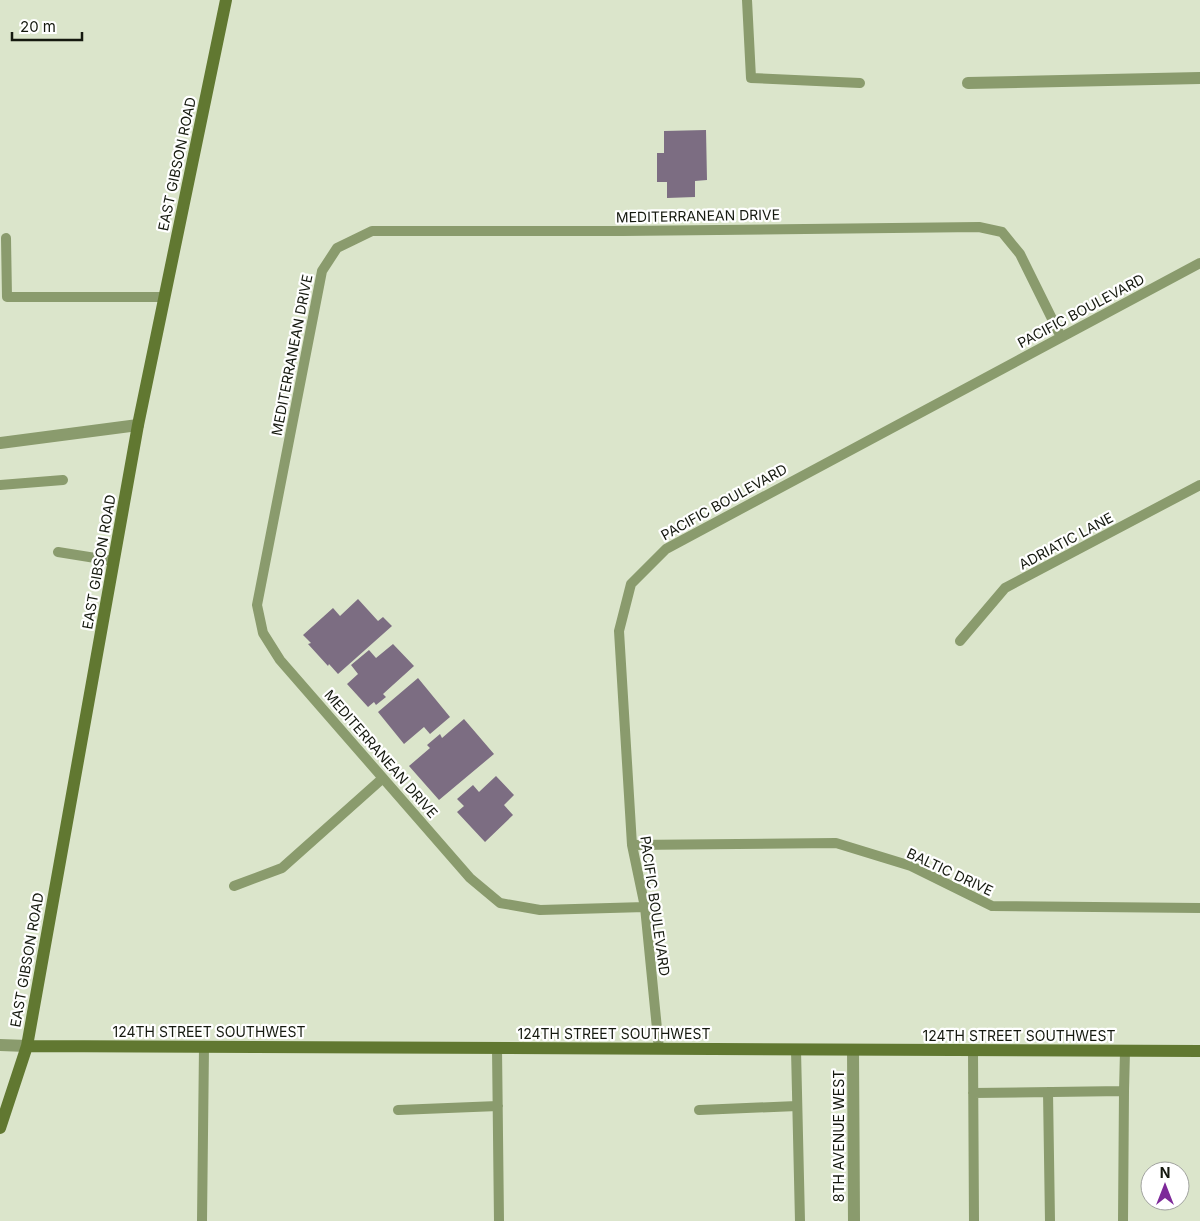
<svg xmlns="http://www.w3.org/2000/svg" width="1200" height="1221" font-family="Inter,sans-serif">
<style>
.building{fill:#7c6d82}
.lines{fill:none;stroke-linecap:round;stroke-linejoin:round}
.lane{stroke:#8a9b6d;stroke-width:10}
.street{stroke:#8a9b6d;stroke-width:12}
.secondary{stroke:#617831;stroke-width:12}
.labels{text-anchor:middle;stroke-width:4.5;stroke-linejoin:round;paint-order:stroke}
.street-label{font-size:14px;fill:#15190f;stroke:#fff}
</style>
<rect width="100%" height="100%" fill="#dbe5cb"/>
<!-- building -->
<path class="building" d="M706,130l1,50 -12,1v16l-28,1v-16h-10v-29h7v-22z
M358,599l20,22 5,-4 9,9 -54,48 -9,-10 -1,2 -20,-22 3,-1 -8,-8 30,-27 7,8z
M393,644l21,22 -31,28 3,3 -10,8 -2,-3 -6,5 -21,-23 11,-10 -7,-9 18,-15 7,8z
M418,678l32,39 -20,17 -6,-7 -20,17 -26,-32z
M464,719l30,35 -55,46 -30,-34 21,-18 -3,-3 13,-11 2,4z
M496,776l18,19 -10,10 9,10 -28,27 -28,-30 7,-6 -7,-7 16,-14 6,7z"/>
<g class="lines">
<!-- lane -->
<path class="lane" d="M747,0l4,78 109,5
M6,238l1,59h158
M0,485l63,-5
M58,552l56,9
M960,641l45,-53 195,-103
M632,845l204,-2 75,23 81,40 208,2
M234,886l48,-18 101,-90
M645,907l-105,3 -40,-7 -30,-25 -190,-218 -17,-27 -6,-28 65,-334 15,-23 35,-17h251l356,-4 23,5 18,22 41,83
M497,1048l2,173
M659,1049l-14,-142 -13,-62 -13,-214 12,-47 35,-35 534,-286
M796,1050l4,171
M973,1051l1,170
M1048,1092l2,129
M973,1093l151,-2 1,-40
M398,1110l100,-4
M699,1110l98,-4
M202,1221l2,-174
M1123,1221l1,-130"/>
<!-- street -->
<path class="street" d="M968,83l232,-5
M0,443l138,-18
M0,1045l27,1
M853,1050l1,171"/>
<!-- secondary -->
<path class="secondary" d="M27,1046l1173,5
M0,1128l27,-82 111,-621 88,-425"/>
</g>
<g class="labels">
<!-- street labels -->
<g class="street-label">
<text transform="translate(177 164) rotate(-78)" y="5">EAST GIBSON ROAD</text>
<text transform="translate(698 216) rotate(-1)" y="5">MEDITERRANEAN DRIVE</text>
<text transform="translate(1081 311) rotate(-28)" y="5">PACIFIC BOULEVARD</text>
<text transform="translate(292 355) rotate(-79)" y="5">MEDITERRANEAN DRIVE</text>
<text transform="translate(724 502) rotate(-29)" y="5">PACIFIC BOULEVARD</text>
<text transform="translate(1066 541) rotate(-28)" y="5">ADRIATIC LANE</text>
<text transform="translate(99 562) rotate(-80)" y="5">EAST GIBSON ROAD</text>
<text transform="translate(381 754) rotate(49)" y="5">MEDITERRANEAN DRIVE</text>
<text transform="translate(950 872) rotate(25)" y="5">BALTIC DRIVE</text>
<text transform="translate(655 906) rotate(82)" y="5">PACIFIC BOULEVARD</text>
<text transform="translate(27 960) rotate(-80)" y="5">EAST GIBSON ROAD</text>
<text x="209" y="1037">124TH STREET SOUTHWEST</text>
<text x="614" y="1039">124TH STREET SOUTHWEST</text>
<text x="1019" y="1041">124TH STREET SOUTHWEST</text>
<text transform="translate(839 1136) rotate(-90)" y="5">8TH AVENUE WEST</text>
</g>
</g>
<!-- north arrow -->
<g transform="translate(1165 1186)"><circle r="24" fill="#ffffff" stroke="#a1a39f"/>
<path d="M0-4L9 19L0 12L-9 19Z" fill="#7d2999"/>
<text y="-8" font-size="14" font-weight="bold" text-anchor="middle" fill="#15190f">N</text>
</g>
<!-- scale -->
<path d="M12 32v8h70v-8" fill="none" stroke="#15190f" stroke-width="2.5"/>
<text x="20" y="32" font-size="15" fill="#15190f" stroke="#ffffff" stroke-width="4" paint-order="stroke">20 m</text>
</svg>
